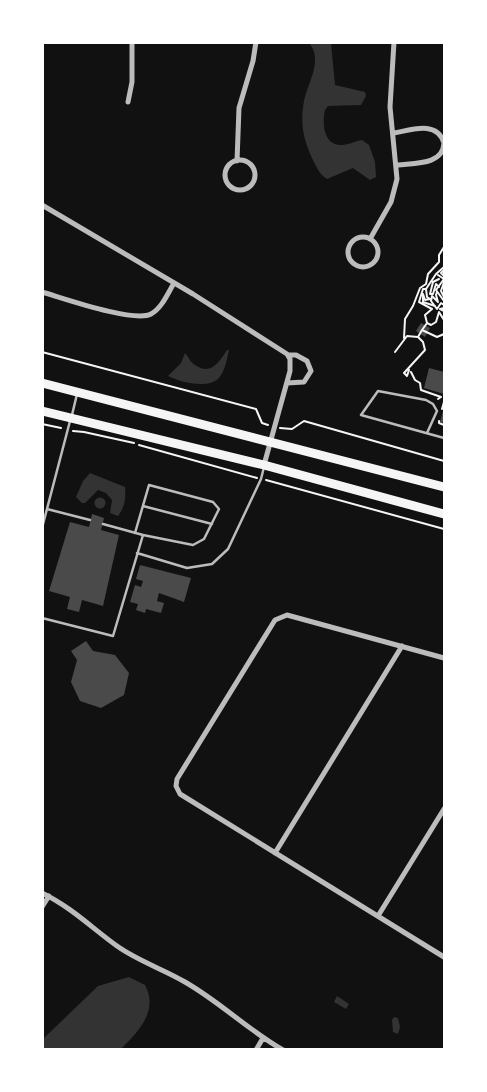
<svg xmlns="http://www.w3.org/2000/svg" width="487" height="1092" font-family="'Zilla Slab',serif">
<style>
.water{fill:#333}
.building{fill:#4a4a4a}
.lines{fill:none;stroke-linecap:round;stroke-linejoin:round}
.path{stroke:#f5f5f5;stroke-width:2}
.service{stroke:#bcbcbc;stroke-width:2.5}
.minor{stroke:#bcbcbc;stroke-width:5}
.primary{stroke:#f5f5f5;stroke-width:9}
</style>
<rect width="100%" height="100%" fill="#111"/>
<!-- water -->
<path class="water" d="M309,43h22l4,42 30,7 1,4 -5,9 -33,1 -3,4c-3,12 -2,36 17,35 6,0 13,-4 20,-5l7,5 6,17 1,15 -6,3 -17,-12 -26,11c-8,-5 -11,-13 -15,-21 -9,-19 -12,-36 -8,-57 3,-17 20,-41 5,-58z
M227,350h2c-2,9 -4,22 -11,29 -12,10 -38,3 -50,-3l13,-13 4,-10c3,3 5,9 10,12 16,11 24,-3 32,-15z
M90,473l35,14c1,11 0,20 -7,29l-8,-3 2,-13 -6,-7 -8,-3 -13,13h-3l-6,-6 7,-16z
M94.5 503a5.5 5.5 0 1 1 11 0a5.5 5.5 0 1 1-11 0Z
M129,977l16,8c14,26 -7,47 -24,64h-78v-10l55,-53z
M337,996l12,8 -3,5 -12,-7z
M394,1017l4,1 2,9 -2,7 -5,-2 -1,-12z"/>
<!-- building -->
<path class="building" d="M421,323l9,5 -5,9 -9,-6z
M429,368l15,4v22l-20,-6z
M444,407v16l-4,-1z
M92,514l12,4 -3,12 18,5 -16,71 -21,-6 -3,12 -12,-3 3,-12 -21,-6 21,-69 19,5z
M140,565l51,13 -7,24 -25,-9 -2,8 7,2 -3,10 -15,-4 -1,4 -9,-3 2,-6 -8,-2 5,-17 6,2 2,-6 -7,-2z
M86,641l7,10 22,4 14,18 -5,22 -23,13 -21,-7 -9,-19 6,-22 -6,-9z"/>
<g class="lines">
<!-- path -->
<path class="path" d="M444,270l-3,3 3,3
M438,275l6,4 -8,11 8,11
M439,279l-6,3 -3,12h3l3,-10 3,3
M444,282l-3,9 3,6
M426,289l10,-15 8,-7
M437,292l-1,3 2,7 -6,-6 -1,5 6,8 4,-6 3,2
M444,308l-4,1 4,2
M444,312v1
M427,323l-2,-8 7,-6 -13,-7 4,-13h3l1,8 3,2 -5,1 -2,-6v8l12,4
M422,330l5,-7 4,2 5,-3 3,-10 5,8
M404,338l1,-19 8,-13 7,-18 6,-4 2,-10 11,-12v-7l5,-8
M42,352l214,57 6,14 6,2
M395,352l12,-16 11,1
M409,370l-2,6 -3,-3 21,-23 -2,-8 -5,-5 4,-7 15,7 7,-3
M411,372l4,8 5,3 1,7 20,7 -3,2
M442,409l2,-7
M439,421v2l5,2
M42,424l19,4
M280,428l12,1 12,-8 140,40
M73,431l11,1 50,11
M139,445l118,33
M266,480l178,49"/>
<!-- service -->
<path class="service" d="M72,415l5,-21
M427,433l10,-22 -4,-7 -7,-4 -48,-9 -17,24 83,23
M143,506l69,18
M47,509l43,11
M42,528l28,-107
M135,533l14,-48 64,17 6,7 -15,30 -11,6 -50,-10
M137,553l50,15 25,-4 16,-15 33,-70 3,-12
M42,618l71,18 30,-101 -40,-11"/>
<!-- minor -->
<path class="minor" d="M128,102l4,-20v-40
M394,133c17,-3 43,-13 50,10
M225 175a15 15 0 1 1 30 0a15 15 0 1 1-30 0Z
M237,161l2,-53 14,-47 3,-19
M398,165c17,-2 45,0 46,-22
M42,205l151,89 94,60 3,5v12l-26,94
M348 252a15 15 0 1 1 30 0a15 15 0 1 1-30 0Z
M370,239l21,-37 6,-23 -7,-72 4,-65
M42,292c21,6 92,31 109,22 11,-6 17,-21 23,-31
M287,383l17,-1 7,-11 -4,-10 -11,-6h-8
M444,658l-157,-43 -12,5 -98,159 -1,7 4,8 264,163
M275,853l127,-207
M42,893c29,14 50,35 75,53 21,15 46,23 68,36 35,20 63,48 98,68
M42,907l7,-11
M378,916l66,-107
M256,1050l7,-12"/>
<!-- primary -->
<path class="primary" d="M42,383l402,104
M42,411l222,54 180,49"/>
</g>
<!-- border -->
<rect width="487" height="1092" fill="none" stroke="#ffffff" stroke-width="88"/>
</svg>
